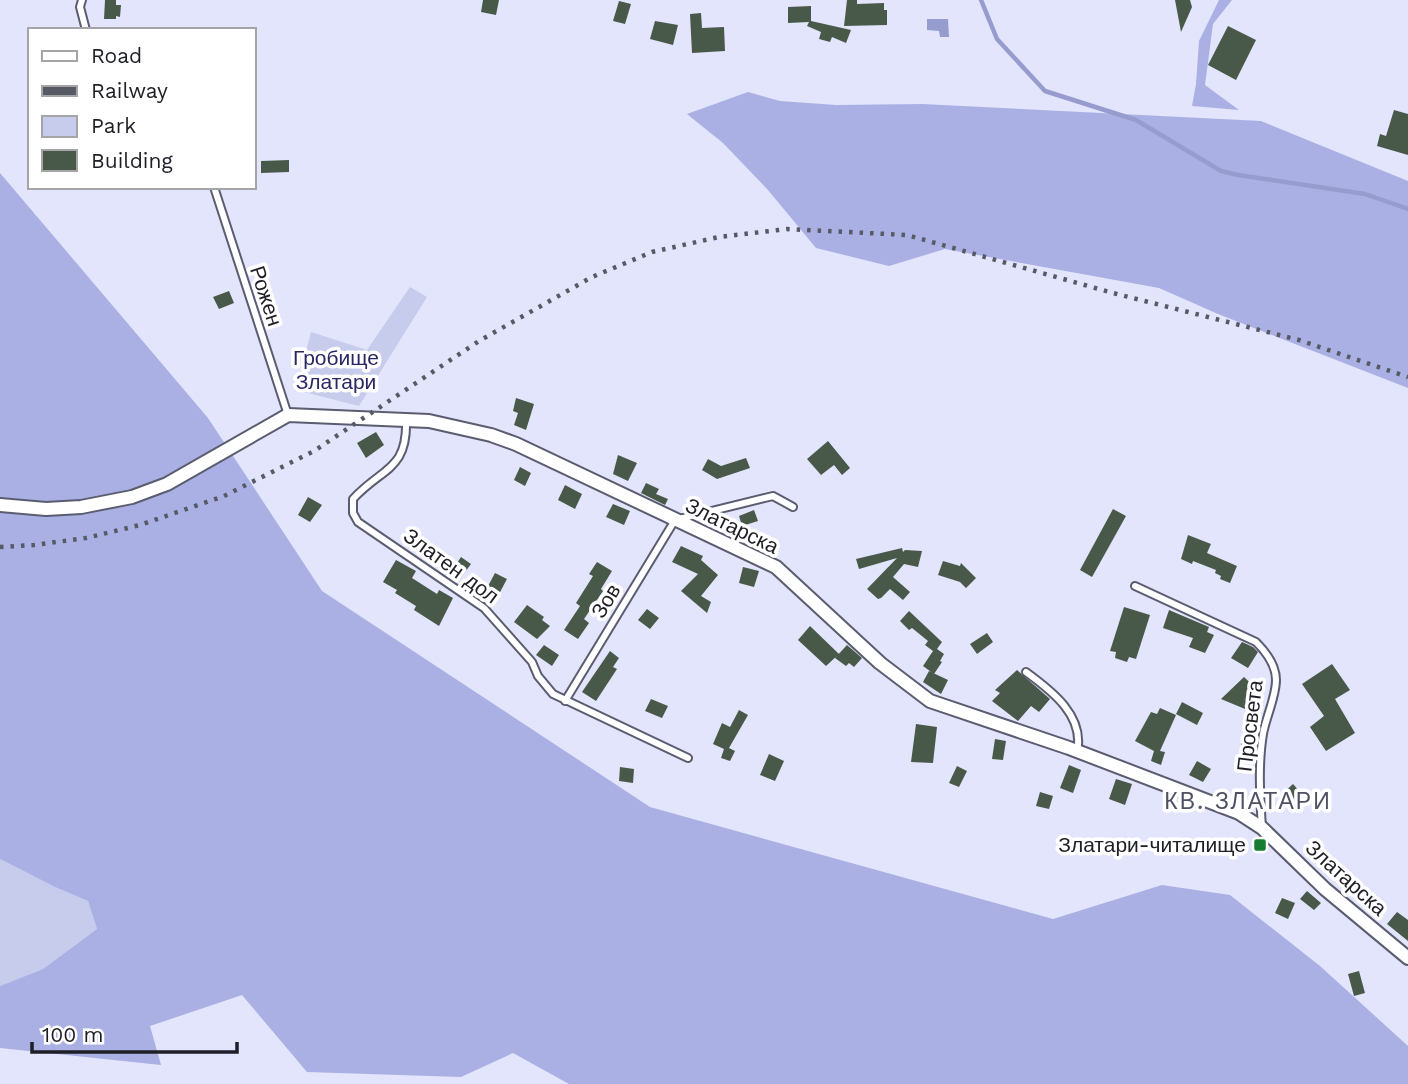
<svg xmlns="http://www.w3.org/2000/svg" width="1408" height="1084" font-family="'Work Sans',sans-serif">
<style>
.green{fill:#c7cbec}
.forest{fill:#aab0e3}
.water{fill:#979cce}
.lines{fill:none;stroke-linecap:round;stroke-linejoin:round}
.stream{stroke:#979cce;stroke-width:4.5}
.building{fill:#48594a}
.service-casing{stroke:#5a5c70;stroke-width:10}
.minor-casing{stroke:#5a5c70;stroke-width:16}
.service{stroke:#fff;stroke-width:6}
.minor{stroke:#fff;stroke-width:12}
.rail{stroke:#575965;stroke-width:4.5;stroke-dasharray:3.5 7;stroke-linecap:butt}
.poi-dot{fill:#157d31;stroke:#fff;stroke-width:2.5}
.labels{text-anchor:middle;stroke-width:7;stroke-linejoin:round;paint-order:stroke}
.street-label{font-size:21px;fill:#1d1e26;stroke:#fff}
.park-label{font-size:21px;fill:#282763;stroke:#fff}
.poi-label{font-size:21px;fill:#1d1e26;stroke:#fff;text-anchor:end}
.neighbourhood-label{font-size:23px;letter-spacing:2px;fill:#4f5164;stroke:#fff}
</style>
<rect width="100%" height="100%" fill="#e2e5fc"/>
<!-- green -->
<path class="green" d="M410,287l17,10 -68,109 -63,-16 15,-58 56,18z
M0,859l55,28 33,14 9,28 -54,40 -43,17z"/>
<!-- forest -->
<path class="forest" d="M1219,0h13l-19,24 -8,61 34,25 -47,-4 4,-22 3,-43z
M748,92l32,9 56,4 86,-1 339,17 147,60v207l-190,-74 -59,-26 -214,-39 -56,17 -73,-18 -48,-58 -45,-47 -36,-29z
M0,173l208,245 114,173 328,216 403,112 109,-34 68,10 90,71 88,80v38h-839l-56,-31 -52,24 -154,-5 -65,-77 -92,31 11,39 -161,-17v-62l43,-17 54,-40 -9,-28 -33,-14 -55,-28z"/>
<!-- water -->
<path class="water" d="M927,19h21l1,18h-9l-1,-6 -12,-1z"/>
<g class="lines">
<!-- stream -->
<path class="stream" d="M981,0l16,39 48,52 91,29 85,51 17,4 127,19 43,15"/>
</g>
<!-- building -->
<path class="building" d="M105,0h11v5h5l-1,12 -4,-1v3h-12z
M483,0h16l-3,15 -15,-3z
M847,0h10v4l27,-1v7h3v15l-43,1z
M1175,0h15l2,7 -11,25z
M619,1l12,3 -6,20 -12,-3z
M811,6v15l40,9 -5,13 -14,-6 -2,5 -11,-3 2,-7 -14,-6 2,-4 -21,1v-16z
M701,13l1,15 22,-1 1,24 -33,2 -2,-39z
M655,21l23,4 -5,20 -23,-6z
M1228,26l28,14 -20,40 -28,-15z
M1394,110l14,4v41l-31,-9 3,-12 6,2z
M289,160v12l-28,1v-12z
M229,291l5,12 -15,6 -6,-12z
M516,398l18,6 -8,26 -12,-5 4,-12 -5,-2z
M376,432l8,13 -18,13 -9,-15z
M828,441l22,27 -8,7 -8,-10 -13,10 -14,-16z
M618,455l19,8 -9,18 -15,-7z
M746,458l4,10 -33,11 -15,-9 6,-11 13,7z
M520,467l11,6 -6,13 -11,-6z
M646,483l13,6 -3,5 12,5 -3,6 -24,-12z
M565,485l17,9 -7,15 -17,-9z
M308,497l14,8 -12,17 -12,-7z
M613,504l17,7 -6,14 -18,-8z
M1113,509l13,7 -34,61 -12,-7z
M754,510l4,11 -16,5 -3,-10z
M1188,535l23,9 -4,9 30,13 -7,17 -10,-4 1,-3 -6,-3 1,-3 -23,-9 -1,3 -11,-5z
M681,546l22,10 -2,4 17,15 -17,21 10,6 -4,11 -26,-22 17,-17 -26,-12z
M902,548l1,4 2,-2 17,1 -4,16 -14,-3 -11,13 17,15 -7,8 -13,-11 -9,9 -3,1 -11,-10 30,-31 -38,11 -3,-10z
M461,557l10,7 -11,15 -9,-7z
M396,560l20,11 -4,7 25,16 2,-4 14,8 -14,28 -25,-16 2,-4 -21,-13 2,-3 -14,-8z
M943,561l17,5 1,-3 15,15 -10,10 -6,-6 -22,-7z
M597,562l15,9 -11,18 2,2 -19,28 5,4 -11,16 -14,-9 16,-24 -4,-3 17,-27 -4,-2z
M743,567l16,4 -5,16 -15,-4z
M495,573l12,6 -8,15 -12,-6z
M527,605l17,12 -2,3 8,6 -13,13 -23,-17z
M1124,607l26,8 -14,44 -7,-2 -2,5 -12,-4 1,-6 -6,-1z
M647,609l12,9 -9,11 -12,-9z
M1169,610l40,17 -2,5 7,3 -9,18 -16,-6 4,-9 -30,-10z
M909,611l33,31 -5,7 7,5 -4,7 2,1 -8,12 -11,-8 10,-15 -8,-6 3,-4 -16,-13 -3,2 -9,-9z
M810,626l29,28 -13,12 -28,-26z
M987,633l6,9 -16,12 -7,-10z
M1242,642l11,5 5,5 -10,16 -17,-10z
M544,645l15,10 -7,11 -16,-11z
M847,645l15,13 -8,9 -5,-4 -3,3 -11,-8z
M610,651l9,7 -6,9 4,2 -21,32 -14,-9z
M1332,664l18,26 -15,9 20,34 -29,18 -16,-24 14,-11 -22,-32z
M1017,670l33,29 -11,13 -8,-6 -13,15 -26,-20 8,-8 -5,-3z
M929,671l19,9 -7,14 -18,-12z
M1244,677l17,16 -16,16 -24,-10z
M651,699l17,7 -6,12 -17,-7z
M1182,702l21,11 -6,12 -21,-11z
M1160,708l16,7 -16,36 5,1 -4,13 -10,-4 3,-10 -19,-10 16,-29 6,2z
M739,710l9,5 -19,33 6,3 -5,10 -9,-3 3,-9 -11,-5 9,-21 8,4z
M916,724l21,3 -4,36 -22,-1z
M1243,738l13,4 -1,11 -15,-4z
M995,739l11,2 -3,19 -11,-1z
M769,754l15,7 -9,20 -15,-6z
M1197,761l14,8 -8,13 -14,-7z
M1069,765l12,5 -8,23 -13,-5z
M957,766l10,5 -8,16 -10,-4z
M620,767l14,2 -1,14 -14,-2z
M1116,779l16,5 -7,21 -16,-6z
M1293,784l14,16 -11,8 -5,-7 -4,3 -7,-8z
M1040,792l13,4 -4,13 -13,-3z
M1307,891l14,12 -7,7 -14,-11z
M1282,898l13,5 -7,16 -13,-6z
M1397,912l11,8v21l-21,-17z
M1359,971l6,22 -11,3 -6,-22z"/>
<g class="lines">
<!-- service casing -->
<g class="service-casing">
<path id="service" d="M82,0l-2,7 6,23
M214,187l74,228
M406,419c2,52 -24,48 -53,80v14l5,9 126,86 48,54 6,14 15,18 135,64
M1135,586l121,56c10,10 20,23 20,38 0,17 -10,37 -13,54 -5,30 -3,63 -1,94
M1026,672c26,19 59,44 51,80
M565,701l110,-181 98,-24 20,11"/>
</g>
<!-- minor casing -->
<g class="minor-casing">
<path id="minor" d="M0,505l46,4 35,-2 51,-10 35,-13 121,-69 141,6 62,14 25,9 260,123 104,96 50,38 139,47 170,65 23,15 63,61 83,69"/>
</g>
<!-- service -->
<use href="#service" class="service"/>
<!-- minor -->
<use href="#minor" class="minor"/>
<!-- rail -->
<path class="rail" d="M0,547l34,-2 52,-7 54,-13 84,-29 90,-45 165,-110 113,-64 60,-25 67,-15 68,-8 120,6 206,58 186,47 109,37"/>
</g>
<!-- markers -->
<rect class="poi-dot" x="1253" y="838" width="14" height="14" rx="3.5"/>
<g class="labels">
<!-- street labels -->
<g class="street-label">
<text transform="translate(266 296) rotate(72)" y="7">Рожен</text>
<text transform="translate(732 526) rotate(26)" y="7">Златарска</text>
<text transform="translate(451 566) rotate(36)" y="7">Златен дол</text>
<text transform="translate(606 601) rotate(-59)" y="7">Зов</text>
<text transform="translate(1250 726) rotate(-83)" y="7">Просвета</text>
<text transform="translate(1346 878) rotate(42)" y="7">Златарска</text>
</g>
<!-- park labels -->
<g class="park-label">
<text x="336" y="365">Гробище<tspan x="336" dy="24">Златари</tspan></text>
</g>
<!-- poi labels -->
<g class="poi-label">
<text x="1246" y="852">Златари-читалище</text>
</g>
<!-- neighbourhood labels -->
<g class="neighbourhood-label">
<text x="1248" y="809">КВ. ЗЛАТАРИ</text>
</g>
</g>
<!-- legend -->
<rect x="28" y="28" width="228" height="161" fill="#ffffff" stroke="#a5a5a8" stroke-width="2"/>
<rect x="42" y="51" width="35" height="10" fill="#ffffff" stroke="#a5a5a8" stroke-width="2"/>
<text x="91" y="63" font-size="21" fill="#1d1e26">Road</text>
<rect x="42" y="86" width="35" height="10" fill="#575965" stroke="#a5a5a8" stroke-width="2"/>
<text x="91" y="98" font-size="21" fill="#1d1e26">Railway</text>
<rect x="42" y="116" width="35" height="21" fill="#c7cbec" stroke="#a5a5a8" stroke-width="2"/>
<text x="91" y="133" font-size="21" fill="#1d1e26">Park</text>
<rect x="42" y="150" width="35" height="21" fill="#48594a" stroke="#a5a5a8" stroke-width="2"/>
<text x="91" y="168" font-size="21" fill="#1d1e26">Building</text>
<!-- scale -->
<path d="M32 1042v10h205v-10" fill="none" stroke="#1d1e26" stroke-width="3.5"/>
<text x="42" y="1042" font-size="21" fill="#1d1e26" stroke="#ffffff" stroke-width="5" paint-order="stroke">100 m</text>
</svg>
